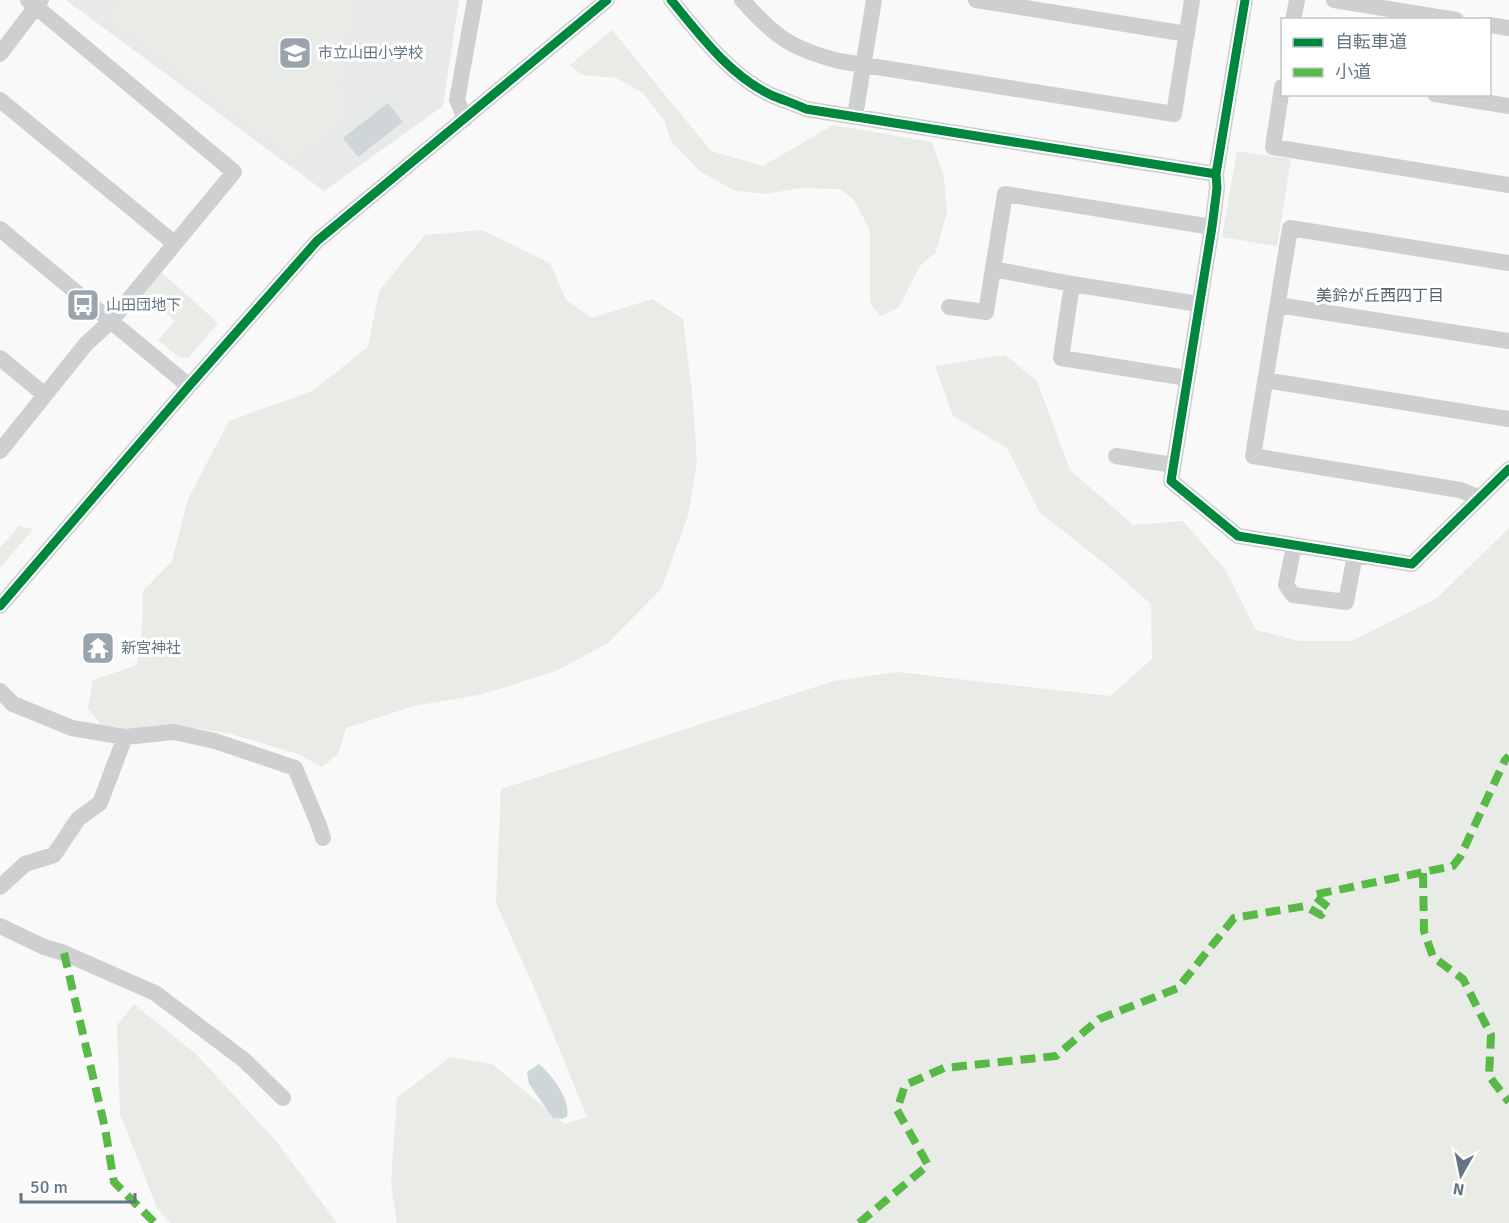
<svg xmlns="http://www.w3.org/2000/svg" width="1509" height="1223" font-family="Signika,'Noto Sans JP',sans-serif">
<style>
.built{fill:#e8e9e9}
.green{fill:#e8ebe6}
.water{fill:#ced6d9}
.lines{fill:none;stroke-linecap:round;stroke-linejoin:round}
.minor{stroke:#cecfd0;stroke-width:16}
.quiet{stroke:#58b947;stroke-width:8;stroke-dasharray:15 8;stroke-linecap:butt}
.cycleway-casing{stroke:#fff;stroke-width:13}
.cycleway{stroke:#00873e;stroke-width:9}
.labels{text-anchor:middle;stroke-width:6;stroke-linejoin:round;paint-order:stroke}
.poi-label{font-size:15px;fill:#657683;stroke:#fff;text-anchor:start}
.neighbourhood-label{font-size:16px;fill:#57646e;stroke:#fff}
</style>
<rect width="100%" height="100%" fill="#f9f9f9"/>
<!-- built -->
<path class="built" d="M66,0h393l-16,106 -119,85z"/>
<!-- green -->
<path class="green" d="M119,0h235l-15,84 8,30 -53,45 -187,-142z
M612,30l99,121 52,15 70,-41 99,17 12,35 3,35 -11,40 -16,14 -22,42 -18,8 -10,-13v-73l-16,-30 -14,-11 -40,-1 -34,6 -31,-3 -34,-19 -30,-31 -7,-21 -21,-27 -27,-15 -34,-3 -12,-10z
M1237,151l54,8 -14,87 -55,-9z
M482,230l68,33 16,37 26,18 60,-19 31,20 10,84 4,60 -9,53 -27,73 -53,54 -52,28 -73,23 -69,12 -68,22 -8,26 -16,13 -24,-13 -67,-20 -48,-8 -43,5 -40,-7 -12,-16 5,-28 44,-15 5,-38 1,-36 29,-30 16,-62 41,-78 83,-30 56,-44 11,-56 46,-56z
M161,272l57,51 -30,35 -9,-1 -21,-17 17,-19 -32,-28z
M1005,355l32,26 33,89 63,55 50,-4 41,47 32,62 43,11h53l85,-43 72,-70v695h-1112l-6,-40 6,-85 53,-41 42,7 73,60 22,-7 -51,-125 -40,-89 5,-114 333,-108 63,-9 213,24 42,-37 -1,-55 -47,-41 -64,-50 -33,-65 -54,-32 -18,-50z
M19,526l14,3 -33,39v-20z
M134,1004l61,49 81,88 61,82h-167l-13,-15 -37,-94 -3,-89z"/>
<!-- water -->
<path class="water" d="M388,103l15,19 -45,35 -15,-19z
M539,1064c13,11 32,35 28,53l-5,2 -9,-1 -24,-34 -2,-12z"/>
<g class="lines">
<!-- minor -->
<path class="minor" d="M671,0c29,35 58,75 100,95 12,5 24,9 35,14l410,65
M742,0c33,37 50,49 97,61l335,53 18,-114
M976,0l211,34
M1245,0l-29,174 1,14 -5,39 -41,254 67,55 174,28 97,-95
M1334,0l122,20
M1293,20l4,-20
M1490,25l19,3
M0,54l41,-54
M1282,87l-9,60 236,38
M1435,94l74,12
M0,100l174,143
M855,116l19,-116
M465,119l-8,-19 18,-100
M0,229l189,157
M993,269l79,15 127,20
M1072,284l-11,74 126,20
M1278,305l231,36
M949,307l37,5 19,-118 207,33
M0,358l45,37
M1265,380l244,39
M0,451l86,-107 25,-23 123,-149 -206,-172
M1116,456l57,9
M1480,498l-20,-8 -207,-34 37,-228 219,35
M1294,546l-8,39 7,10 53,7 9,-47
M0,606l189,-220 128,-145 290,-241
M0,691l13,13 59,24 53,9 49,-5 41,9 80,27 23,55 5,15
M0,887l25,-23 29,-9 24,-36 22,-16 25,-66
M0,926l44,21 20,6 91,40 89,67 39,38"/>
<!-- quiet -->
<path class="quiet" d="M1423,873l1,58 9,26 30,22 28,56 -2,41 20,26
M64,953l41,175 9,54 41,41
M859,1223l69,-58 -31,-55 8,-25 39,-17 112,-12 43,-37 79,-31 56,-70 71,-12 16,9 7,-8 -15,-12 140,-29 7,-9 45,-97 4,-4"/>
<!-- cycleway casing -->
<g class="cycleway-casing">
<path id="cycleway" d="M671,0c29,35 58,75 100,95 12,5 24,9 35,14l410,65
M1245,0l-29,174 1,14 -5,39 -41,254 67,55 174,28 97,-95
M0,606l189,-220 128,-145 290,-241"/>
</g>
<!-- cycleway -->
<use href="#cycleway" class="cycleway"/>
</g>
<!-- icons -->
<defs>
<g id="school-square" transform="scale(1.725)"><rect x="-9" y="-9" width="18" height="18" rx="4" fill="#99a4ac" stroke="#fff"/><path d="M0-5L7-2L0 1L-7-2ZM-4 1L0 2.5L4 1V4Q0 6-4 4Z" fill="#fff"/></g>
<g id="bus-square" transform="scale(1.725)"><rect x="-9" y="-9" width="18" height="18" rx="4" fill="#99a4ac" stroke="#fff"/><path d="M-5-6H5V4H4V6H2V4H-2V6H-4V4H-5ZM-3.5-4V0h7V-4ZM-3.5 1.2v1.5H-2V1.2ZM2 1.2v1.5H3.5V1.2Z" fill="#fff"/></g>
<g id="temple-square" transform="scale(1.725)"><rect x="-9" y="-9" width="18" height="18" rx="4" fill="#99a4ac" stroke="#fff"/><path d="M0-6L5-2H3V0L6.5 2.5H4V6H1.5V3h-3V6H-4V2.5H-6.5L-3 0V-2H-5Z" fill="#fff"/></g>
</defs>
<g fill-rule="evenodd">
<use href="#school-square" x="295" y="53"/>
<use href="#bus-square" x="83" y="305"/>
<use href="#temple-square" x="98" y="648"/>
</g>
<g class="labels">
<!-- poi labels -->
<g class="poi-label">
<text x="318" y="58">市立山田小学校</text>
<text x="106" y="310">山田団地下</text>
<text x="121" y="653">新宮神社</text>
</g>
<!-- neighbourhood labels -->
<g class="neighbourhood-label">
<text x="1380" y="301">美鈴が丘西四丁目</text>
</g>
</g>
<!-- legend -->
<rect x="1281" y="18" width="210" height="78" fill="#ffffff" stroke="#c1c8cd" stroke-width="1.5"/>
<rect x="1293" y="38" width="30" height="9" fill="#00873e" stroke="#c1c8cd" stroke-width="1.5"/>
<text x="1335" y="48" font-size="18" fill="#657683">自転車道</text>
<rect x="1293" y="68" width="30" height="9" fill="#58b947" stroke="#c1c8cd" stroke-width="1.5"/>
<text x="1335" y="78" font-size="18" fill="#657683">小道</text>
<!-- north arrow -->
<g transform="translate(1461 1175) rotate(189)" stroke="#ffffff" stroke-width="4.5" paint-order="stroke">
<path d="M0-4.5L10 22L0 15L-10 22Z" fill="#657683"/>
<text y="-9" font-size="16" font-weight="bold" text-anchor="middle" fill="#657683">N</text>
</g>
<!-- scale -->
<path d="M21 1193v9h114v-9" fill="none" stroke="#657683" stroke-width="3"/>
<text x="30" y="1193" font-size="18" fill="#657683" stroke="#ffffff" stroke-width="4.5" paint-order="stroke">50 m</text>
</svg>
